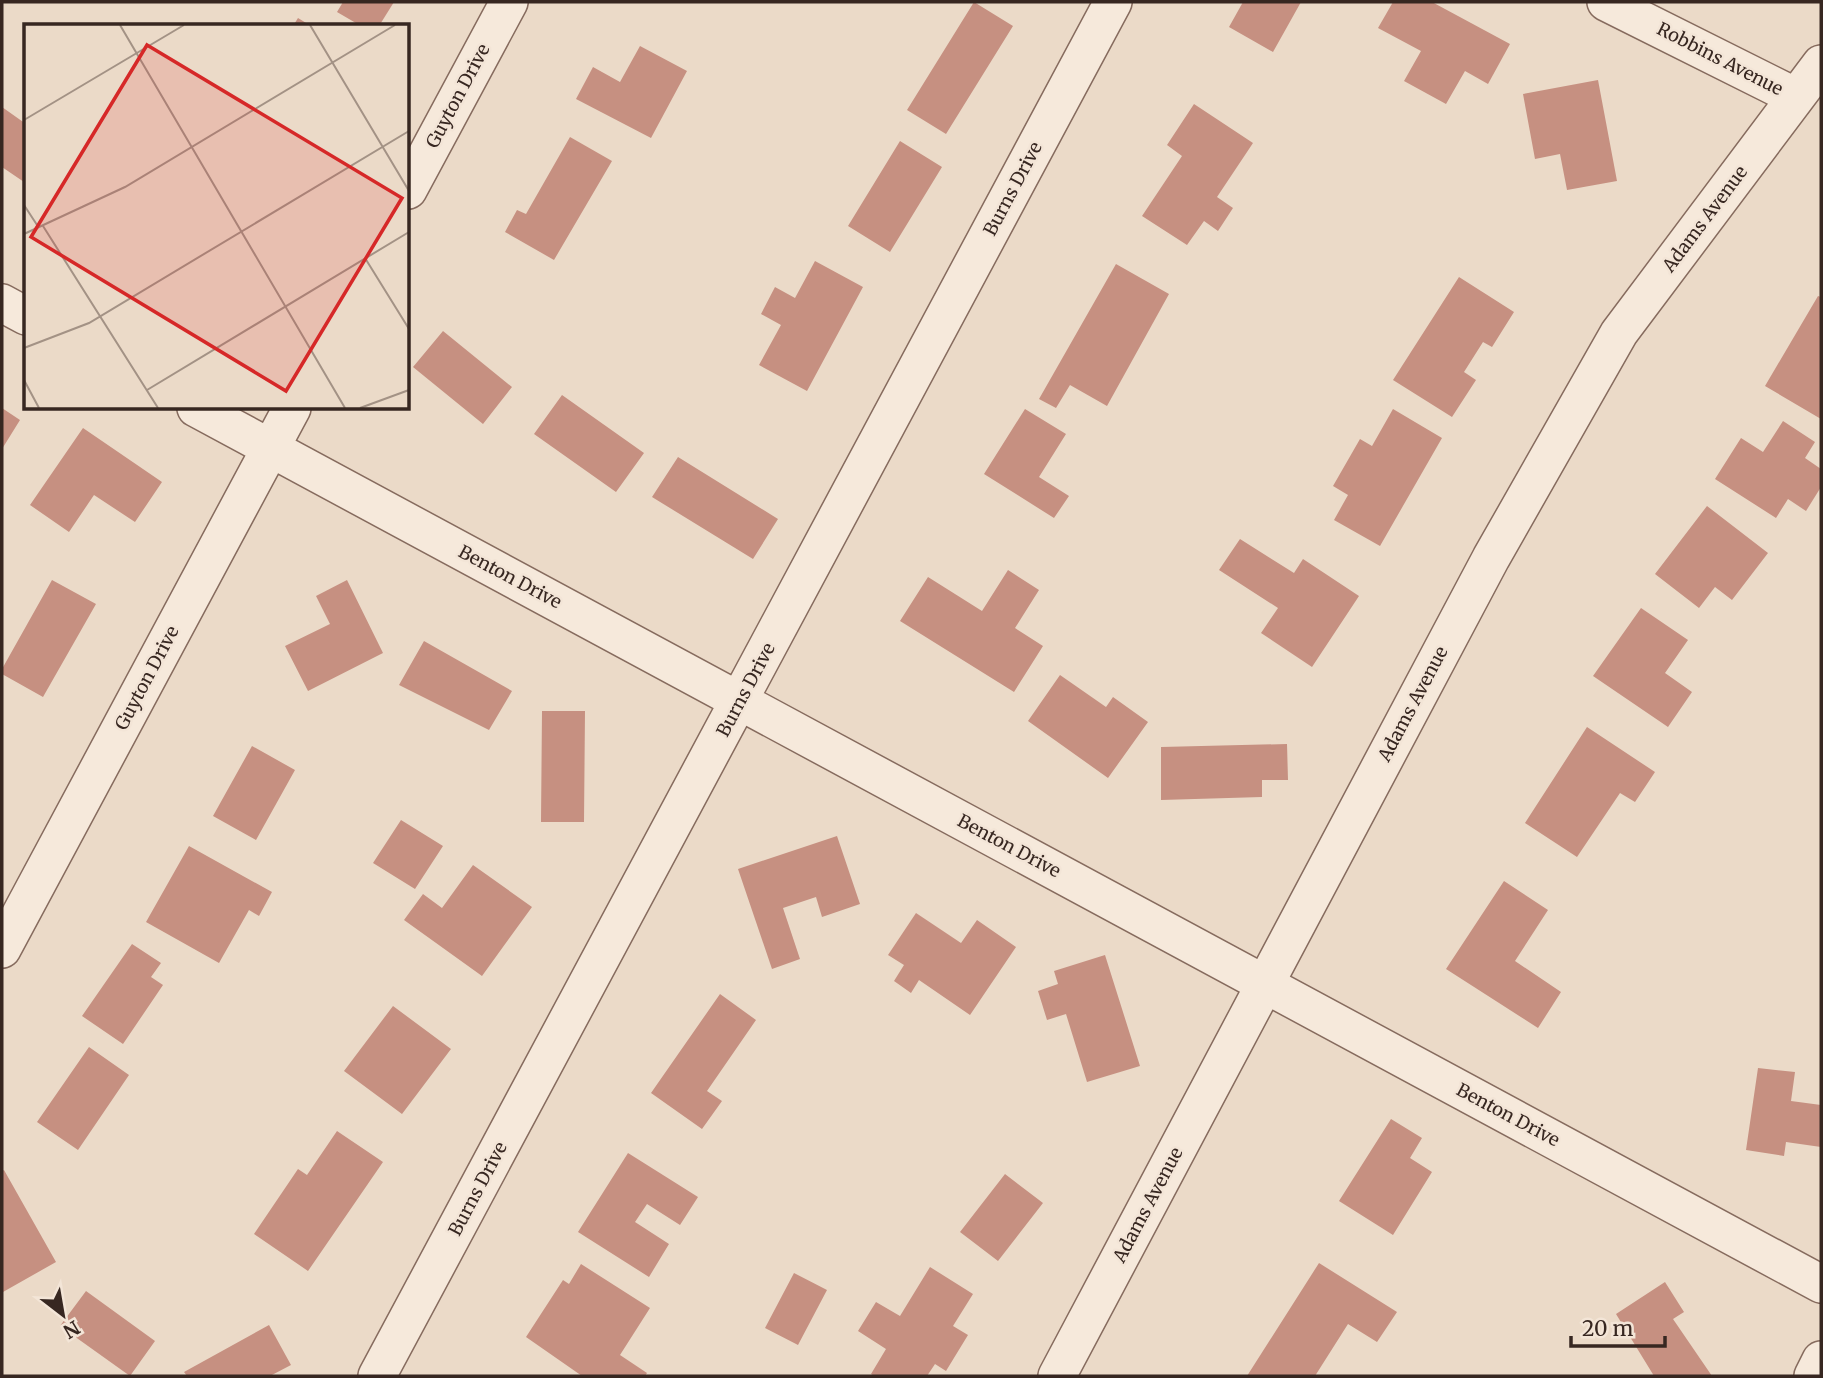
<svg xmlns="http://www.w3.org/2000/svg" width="1823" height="1378" font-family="Merriweather,serif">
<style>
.building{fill:#c69081}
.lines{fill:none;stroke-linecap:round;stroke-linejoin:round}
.minor-casing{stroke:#866b5e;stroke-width:40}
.minor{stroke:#f6e9db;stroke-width:37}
.labels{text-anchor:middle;stroke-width:5;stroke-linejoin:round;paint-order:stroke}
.street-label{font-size:18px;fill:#372721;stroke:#f3e5d7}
.inset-road{fill:none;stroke:#a39285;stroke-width:2}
.view{fill:#d62828;fill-opacity:0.15;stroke:#d62828;stroke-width:3.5}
.inset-edge{fill:none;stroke:#372721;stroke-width:3.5}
</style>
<rect width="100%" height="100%" fill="#ebdac8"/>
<!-- building -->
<path class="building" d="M343,2h51l-15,24h-18l-24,-14z
M974,2l39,24 -67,108 -39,-24z
M1243,2h58l-28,50 -44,-25z
M1393,2h39l78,42 -22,40 -23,-13 -19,33 -42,-23 17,-30 -43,-23z
M298,18l13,8h-18z
M640,46l47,25 -36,67 -75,-39 17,-32 27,15z
M1598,80l19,101 -50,9 -7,-36 -25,5 -12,-65z
M1194,104l59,39 -36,54 16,11 -15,23 -14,-10 -17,24 -45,-29 40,-60 -15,-11z
M2,107l24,17v55l-2,3 -22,-15z
M570,137l42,24 -58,99 -49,-28 12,-22 9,4z
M900,141l42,26 -52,85 -42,-26z
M815,261l48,26 -56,104 -48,-26 22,-40 -20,-11 14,-27 20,11z
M1116,264l53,30 -62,112 -37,-21 -14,23 -17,-9z
M1459,277l55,35 -22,35 -9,-5 -19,30 12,8 -24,37 -59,-37z
M1818,296l3,1v122l-56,-33z
M443,331l69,56 -29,37 -70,-57z
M562,395l82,58 -28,39 -82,-58z
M2,408l18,12 -18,29z
M1025,409l41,25 -27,43 30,19 -15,22 -70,-44z
M1393,409l49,29 -62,108 -46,-26 14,-25 -15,-9 27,-47 12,7z
M1783,421l32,21 -10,16 16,11v18l-15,24 -18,-12 -12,19 -61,-39 26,-41 22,14z
M83,428l79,54 -27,40 -41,-27 -25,37 -39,-27z
M678,457l100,62 -25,40 -101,-62z
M1707,506l61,47 -36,47 -17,-13 -16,21 -44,-34z
M1240,539l54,34 9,-14 56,37 -47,71 -51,-34 17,-25 -59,-38z
M1008,570l31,20 -24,38 28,18 -29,46 -114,-71 28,-44 54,34z
M52,580l44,24 -53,93 -41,-23v-5z
M347,580l36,73 -75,38 -23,-45 45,-22 -14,-28z
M1641,608l47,32 -23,33 27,19 -24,35 -75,-51z
M424,641l88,50 -23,39 -90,-45z
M1060,675l46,32 7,-10 35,25 -40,56 -80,-57z
M542,711h43l-1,111h-43z
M1587,727l68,45 -20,30 -15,-9 -43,64 -52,-34z
M1287,744l1,36h-26v17l-101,3v-53z
M252,746l43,24 -39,70 -43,-24z
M401,820l42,26 -28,43 -42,-26z
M837,836l23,68 -38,13 -6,-20 -33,11 17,51 -28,10 -34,-100z
M189,846l83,46 -13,24 -10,-6 -30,53 -73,-41z
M473,865l59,42 -50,69 -78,-56 19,-26 19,14z
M1504,881l44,29 -33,51 46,31 -23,36 -92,-59z
M916,913l45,30 16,-23 39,27 -46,68 -51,-35 -8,13 -17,-12 10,-16 -16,-10z
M132,944l29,19 -10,14 12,8 -40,59 -41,-28z
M1105,955l35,111 -53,16 -21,-68 -19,6 -9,-29 20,-7 -4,-13z
M720,994l36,26 -49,71 15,10 -20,28 -51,-36z
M393,1006l58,43 -49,65 -58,-43z
M89,1047l40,28 -51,75 -41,-28z
M1758,1068l37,4 -4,29 30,4v42l-35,-5 -2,14 -38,-6z
M1391,1119l31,19 -12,20 22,14 -39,63 -54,-34z
M337,1131l46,31 -75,109 -54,-37 44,-65 9,6z
M628,1153l70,44 -18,28 -33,-21 -12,18 34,22 -20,33 -71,-45z
M4,1170l52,92 -53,30 -1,-121z
M1005,1174l38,29 -45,58 -38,-29z
M1319,1263l78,49 -20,30 -29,-18 -33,52h-68z
M581,1264l69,44 -30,47 27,18 -2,3h-63l-56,-39 37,-57 6,4z
M930,1267l43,27 -20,32 15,9 -22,36 -11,-7 -8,12h-53l-3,-2 15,-25 -28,-18 18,-29 24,14z
M794,1273l33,17 -29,55 -33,-17z
M1665,1282l19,30 -11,7 39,57h-58l-38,-62z
M86,1291l69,50 -25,35 -70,-50z
M269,1325l22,40 -21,11h-83l-3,-4z"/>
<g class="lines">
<!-- minor casing -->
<g class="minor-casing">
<path id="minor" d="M1606,2l190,95
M408,190l101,-188
M2,303l24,13
M196,408l1625,876
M2,949l290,-541
M377,1376l736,-1374
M1057,1376l434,-818 128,-225 202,-269
M1813,1376l8,-16"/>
</g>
<!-- minor -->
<use href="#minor" class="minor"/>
</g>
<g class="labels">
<!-- street labels -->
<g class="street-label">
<text transform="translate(1720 59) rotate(27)" y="6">Robbins Avenue</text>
<text transform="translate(458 96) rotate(-62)" y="6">Guyton Drive</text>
<text transform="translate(1013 189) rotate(-62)" y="6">Burns Drive</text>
<text transform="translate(1705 219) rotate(-53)" y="6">Adams Avenue</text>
<text transform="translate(510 577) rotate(28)" y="6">Benton Drive</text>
<text transform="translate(147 678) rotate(-62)" y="6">Guyton Drive</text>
<text transform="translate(746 690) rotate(-62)" y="6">Burns Drive</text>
<text transform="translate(1413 704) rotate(-62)" y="6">Adams Avenue</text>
<text transform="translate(1009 846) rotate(28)" y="6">Benton Drive</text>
<text transform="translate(1508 1115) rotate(28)" y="6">Benton Drive</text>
<text transform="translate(478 1189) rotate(-62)" y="6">Burns Drive</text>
<text transform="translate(1148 1205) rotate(-62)" y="6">Adams Avenue</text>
</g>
</g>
<!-- overview -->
<g transform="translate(24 24)">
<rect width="385" height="385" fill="#ebdac8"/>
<path class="inset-road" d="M96,1l225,383M286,1l99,166M0,96l160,-95M0,181l15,23M19,202l115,182M0,210l101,-47 270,-162M341,234l44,71M0,324l65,-25 320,-192M0,356l15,28M123,366l262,-158M336,384l49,-18"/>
<path class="view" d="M123,21l255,153 -116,193 -255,-154z"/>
<rect width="385" height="385" class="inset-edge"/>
</g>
<!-- border -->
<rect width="1823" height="1378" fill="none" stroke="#372721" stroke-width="7"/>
<!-- north arrow -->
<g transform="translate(63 1315) rotate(149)" stroke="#f3e5d7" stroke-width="5" paint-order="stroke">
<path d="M0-5L12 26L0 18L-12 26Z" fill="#372721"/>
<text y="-10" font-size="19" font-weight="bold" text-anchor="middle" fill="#372721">N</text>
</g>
<!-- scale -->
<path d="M1571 1336v10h94v-10" fill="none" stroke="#372721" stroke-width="3.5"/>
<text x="1582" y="1336" font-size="21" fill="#372721" stroke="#f3e5d7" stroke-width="5" paint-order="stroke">20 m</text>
</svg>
